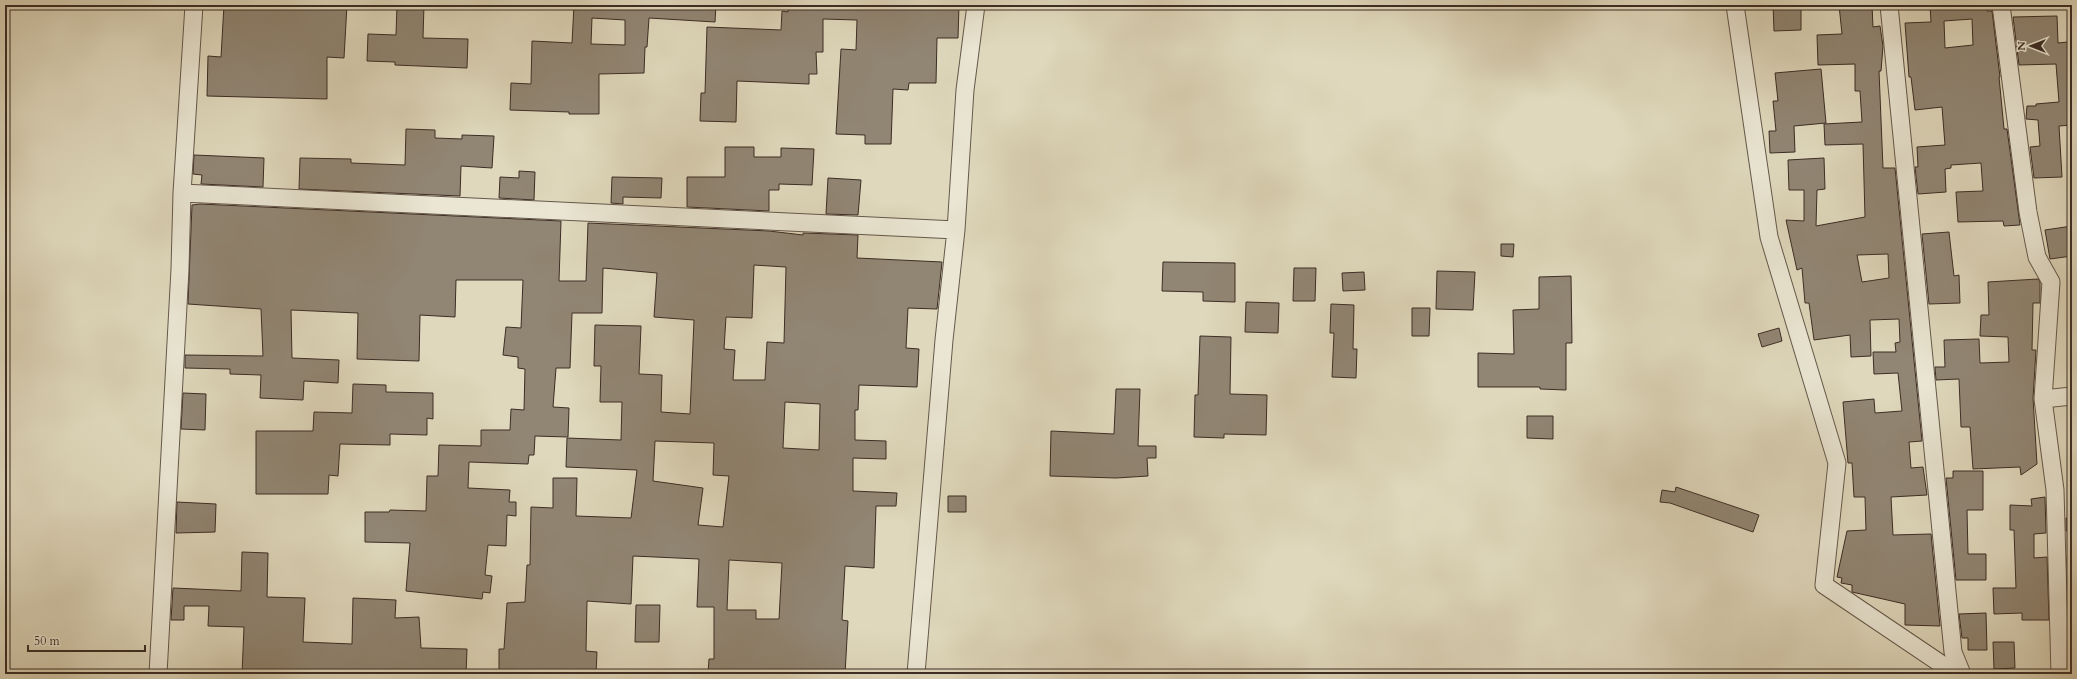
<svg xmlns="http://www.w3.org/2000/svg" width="2077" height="679" font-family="Cardo,serif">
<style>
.building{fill:#918674;stroke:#3c2d25;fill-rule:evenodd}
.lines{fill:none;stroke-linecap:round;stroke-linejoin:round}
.minor-casing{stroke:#65584b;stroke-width:19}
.minor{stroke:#eae6d3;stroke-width:17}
</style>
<rect width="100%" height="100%" fill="#dfd8bc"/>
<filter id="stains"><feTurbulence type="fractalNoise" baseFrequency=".005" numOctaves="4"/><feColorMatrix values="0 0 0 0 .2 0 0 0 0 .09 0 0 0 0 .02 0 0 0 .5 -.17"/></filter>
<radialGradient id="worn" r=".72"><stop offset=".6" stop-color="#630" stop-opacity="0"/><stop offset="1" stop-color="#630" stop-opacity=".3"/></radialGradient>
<!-- building -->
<path class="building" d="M224,5h123l-3,53 -17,-1v42l-120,-3 1,-40 13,1z
M397,5h27l-1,33 45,1 -1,29 -72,-3v-3l-28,-1 1,-27 28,1z
M574,5h142l-1,17 -66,-4 -2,29h-2l-1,26 -45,1v40h-30v-2l-59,-2 1,-27 20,1 1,-43 40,2zM592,18l33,2v25l-34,-1z
M788,5h171l-1,33h-21l-1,45h-27l-1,7 -15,-1 -2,55h-26v-9l-29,-1 5,-85 15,1 1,-30 -34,-1v33h-7l1,22h-8v10l-72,-3 -1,41 -36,-1 1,-28h4l2,-66 74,3 1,-19 6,1z
M1773,5h28v25l-27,1z
M1839,5h33l1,22 7,-1 3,20 -2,25h-2l4,97h12l27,273 -13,1 2,26 12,-1 4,28 -36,2 2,38 38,-1 9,92 -35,-1v-21l-53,-12v-7l-11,-2 1,-5 -5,-1 10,-46 19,-1 -1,-33h-11l-2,-34h-4l-5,-61 31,-3 1,14 27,-2 -4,-38 -24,1 -1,-22h23l-1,-9 5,-1 -1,-23 -29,1 1,36 -20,1 -1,-22 -36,5 -5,-37h-4l-3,-35 -5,2 -11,-50 18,1v-31h-15l-1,-30 36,-2 1,31 -8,1 -1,36 49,-9 -2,-73 -38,1 -1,-21 38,-2 -2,-31h-5v-27l-37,1 -1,-30 25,-1zM1888,254l1,24 -27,4 -5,-27z
M1930,5h56l1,6h5l8,66h-1l5,52h3l13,96 -16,1 -1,-5 -45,1 -2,-30 27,-1 -2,-28 -30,2v3l-6,1 1,23 -28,2 -3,-27h3l-1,-20 28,-2 -3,-38 -27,3 -4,-33h-2l-4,-54 26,-1zM1972,19l1,26 -28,3 -1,-27z
M2057,16l1,27 10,-1 1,23h3v60l-13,1 3,51 -28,1 -4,-31 10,-1 -2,-26 -12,-1 1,-13h9v-2l23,-2 -3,-38 -37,1 -6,-48z
M1821,69l5,54 -32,3 1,26 -25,1 -1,-22h7l-3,-30h5l-3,-28z
M406,129l29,1v8l27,1v-4l32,1 -2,32 -31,-2 -1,30 -161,-7 1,-31 51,1v4l54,2z
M725,147h29v10h27v-9l33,1 -2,36 -33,-1v6h-10v21l-82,-4v-30h38z
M194,155l70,3 -1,29 -62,-3 1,-9 -9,-1z
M519,171l16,1 -1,28 -35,-2 1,-21 19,1z
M612,177l50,1 -1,20 -38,-1v7l-12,-1z
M828,178l33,2 -3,35 -32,-1z
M200,204l361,17 -2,60h27l2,-58 181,8 34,4v-2l55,2 -1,23 85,4 -5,47 -29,-1 -2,40 13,1 -2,38 -58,-2 -1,25h-3v30l31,1v18l-33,-1v33l44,2 -1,13h-20l-2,62 -29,-2 -3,54 6,1 -3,53h-137l1,-15h5v-52h-17l2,-48 -66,-3 -2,48 -44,-3 -1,50 11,1 -1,22 -97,-1v-24h5l3,-46 18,-1 2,-37h3l1,-58 22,1v-30h24l-1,38 55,2 6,-48 -71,-3 1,-29 54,2 1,-38h-22l1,-36h-7l1,-41 46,1 -2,48 23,1 -1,37 29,2 4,-94 -40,-3 3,-44 -54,-5 -1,45h-30l-2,55h-14l-3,39 16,1 -1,29 -33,-1 -1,19h-5l-1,9 -59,-2 -1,26 42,2 -1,12h7v14l-9,-1 -1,31 -18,-1 -3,30 7,1 -2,17 -7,-1 -1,7 -76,-8 4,-48 -45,-1v-30h24l1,-2 36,1 1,-35h11l1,-31 42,1v-16h29l1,-21 13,1 1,-41 -7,-1v-11l-15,-2 3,-28 15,1 2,-48h-67l-1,37 -35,-2 -1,46 -62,-2 1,-46 -67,-3 1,48 47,2 -1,23 -34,-2 -1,19 -43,-2 1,-23 -31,-1v-5l-45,-1v-13l78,1 -2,-47 -73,-5 4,-99zM754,265l32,2 -2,76 -17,-1 -2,38h-32l2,-30 -11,-1 2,-32 26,1zM785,402l35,2 -1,46 -36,-2zM655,441l59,2 -1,32 16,1 -6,51 -25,-2 5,-37 -50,-7zM729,560l53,3 -3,56h-23v-9h-29z
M2072,226v30l-22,3 -5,-29z
M1949,232l5,44 5,-1 1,28 -31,1 -7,-70z
M1501,244h13l-1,13 -12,-1z
M1163,262l72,1v39l-32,-1v-9l-41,-1z
M1294,268h22l-1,33h-22z
M1437,271l38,1 -2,38 -37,-1z
M1364,272l1,18 -22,1 -1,-18z
M1571,276l1,67h-6v47l-26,-1v-2h-62v-34l36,1 -1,-44 26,-1v-32z
M2038,279l2,3v21h-7l-1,47h4l-3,48 4,66 -16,11 -1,-8 -47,2 -3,-42h-9l-2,-48 -23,1 -1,-13h10l-1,-27 35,-1 1,24 29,-1 -1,-25 -28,-1 1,-21h8l-1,-33z
M1246,302l33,1 -1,30 -33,-1z
M1331,304l23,1 -1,44h4l-1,29 -24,-1 2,-44h-4z
M1412,308h18l-1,28h-17z
M1779,328l3,13 -20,6 -4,-13z
M1200,336l31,1 -1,57 37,1 -1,40 -42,-1v4l-30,-1 1,-42h3z
M353,384l33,1v7l47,1v26l-6,-1v17l-37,-1v11l-50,-1 -2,32 -9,-1 -1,19h-72v-63h57l1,-19 38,1z
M1116,389h24l-2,57h18v12h-9l1,18 -32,2 -66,-2 1,-45 63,3z
M183,393l23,1 -1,36 -24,-1z
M1527,416h26v23l-26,-1z
M1953,471h30v39h-16l1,44h18v26h-30l-10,-102h7z
M1676,487l83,28 -6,17 -83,-29 -10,-1 2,-12 13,2z
M948,496h18v16h-18z
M2045,497l1,36 -12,1v24l13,-1 2,63h-27v-7l-28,1 -1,-26h23l-2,-58h-4v-25l22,1 -1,-7z
M177,502l39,2 -1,28 -39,1z
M2066,518h6v12l-6,1z
M242,552l26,1 -1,44 38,1 -2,44 49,2 1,-46 43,2 -1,18 24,-1 2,31 46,1 -1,25h-224l2,-47 -36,-1 1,-20h-25v14h-13l2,-32 68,3z
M2072,556v63h-3l-2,-62z
M636,605h24l-1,37h-24z
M1986,613l1,37h-19v-12h-6l-3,-24z
M1993,642h21l1,26 -21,1z"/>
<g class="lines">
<!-- minor casing -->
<g class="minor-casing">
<path id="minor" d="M1735,5l34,232 68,226 -13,122 132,89
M1889,5l64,647 9,22
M2001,5l27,207 9,45 14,25 -8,117 12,91 5,184
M182,193l774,37
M2043,399l29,-3
M158,674l22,-405 2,-76 12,-188
M916,674l28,-334 12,-110 9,-140 11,-85"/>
</g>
<!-- minor -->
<use href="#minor" class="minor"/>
</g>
<!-- margin -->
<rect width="2077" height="679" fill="none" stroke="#dfd8bc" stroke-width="20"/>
<rect x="6" y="6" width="2065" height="667" fill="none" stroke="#3c2d25" stroke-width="2"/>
<rect x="10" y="10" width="2057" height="659" fill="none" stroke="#3c2d25"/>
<!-- north arrow -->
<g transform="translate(2031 46) rotate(270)" stroke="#eae6d3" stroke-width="3" paint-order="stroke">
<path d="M0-3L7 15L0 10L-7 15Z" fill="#3c2d25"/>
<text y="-6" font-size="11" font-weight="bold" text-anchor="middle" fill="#3c2d25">N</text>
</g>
<!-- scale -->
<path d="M28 645v6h117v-6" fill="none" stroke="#3c2d25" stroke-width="2"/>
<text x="34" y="645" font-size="12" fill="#3c2d25" stroke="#eae6d3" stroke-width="3" paint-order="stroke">50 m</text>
<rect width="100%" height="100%" filter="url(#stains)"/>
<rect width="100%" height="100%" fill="url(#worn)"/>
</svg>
